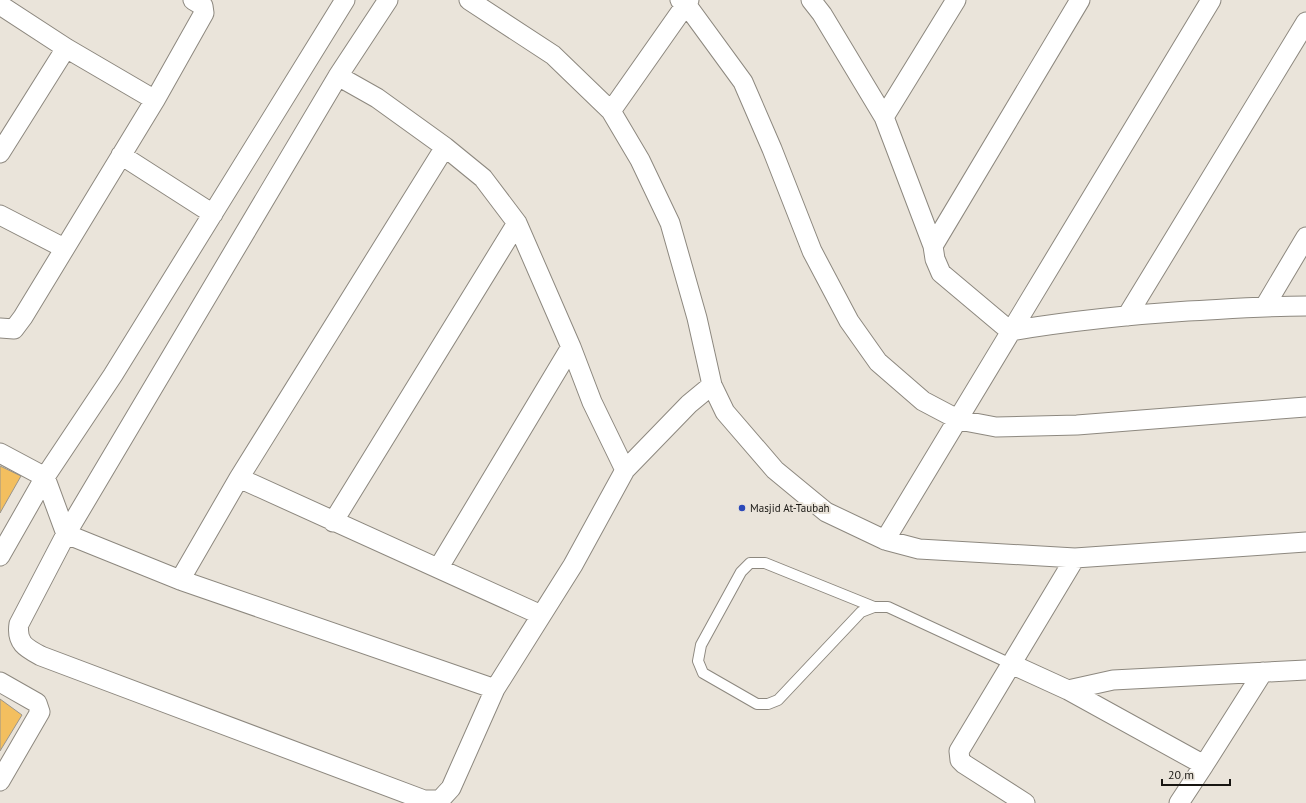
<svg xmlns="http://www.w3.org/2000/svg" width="1306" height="803" font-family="'PT Sans',sans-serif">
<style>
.building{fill:#f3bf5f;stroke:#9a958c}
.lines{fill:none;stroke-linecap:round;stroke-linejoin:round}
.lane-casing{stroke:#8d887f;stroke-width:12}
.street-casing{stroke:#8d887f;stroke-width:21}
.lane{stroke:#fff;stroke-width:10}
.street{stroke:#fff;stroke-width:19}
.poi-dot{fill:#2c49b9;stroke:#eae4da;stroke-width:1.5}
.labels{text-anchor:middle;stroke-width:4;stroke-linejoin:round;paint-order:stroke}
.poi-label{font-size:11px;fill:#181612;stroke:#eae4da;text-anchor:start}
</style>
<rect width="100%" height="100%" fill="#eae4da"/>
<!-- building -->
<path class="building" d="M0,466l21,10 -21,37z
M0,699l22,16 -22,36z"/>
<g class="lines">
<!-- lane casing -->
<g class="lane-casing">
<path id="lane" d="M874,607l-109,-44h-15l-9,9 -40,73 -3,16 5,12 54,31h11l10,-4 83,-88 13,-5h14l123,57"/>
</g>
<!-- street casing -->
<g class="street-casing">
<path id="street" d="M388,0l-50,76 -272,458 -47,90c-3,19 7,24 22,32l383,144h16l11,-12 44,-99 78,-124 52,-95 64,-66 23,-19
M469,0l84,55 58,56 29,49 30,63 27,95 15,67 13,27 50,58 51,42 59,28 34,9 156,9 231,-16
M680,0l6,4 57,78 29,67 40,102 37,70 29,41 45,39 36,19 37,7 81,-2 229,-18
M811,0l11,14 62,103 49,129 2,13 6,14 69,58
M0,5l66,43 89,52
M338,76l39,22 68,49 38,31 34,45 54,124 21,55 33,68
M611,111l78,-111
M884,117l72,-117
M0,153l66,-105
M121,155l92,59
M0,215l64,33
M933,246l147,-246
M1265,306l41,-69
M1127,316l179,-294
M0,328l14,1 9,-12 132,-217 49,-87 -1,-7 -10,-6
M1010,331c59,-10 118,-16 178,-20 39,-2 78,-5 118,-5
M0,453l45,24 21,57 114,46 315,109
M239,478l302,137
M333,522l184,-299
M885,540l326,-540
M0,556l45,-79 68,-102 232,-375
M439,567l132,-220
M180,580l59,-102 206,-331
M1011,664l57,26 136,75 -25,38
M0,682l37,21 3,9 -40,69
M1068,690l45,-10 193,-10
M1204,765l59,-93
M1025,803l-61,-39 -4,-4 -1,-9 116,-193"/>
</g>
<!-- lane -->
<use href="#lane" class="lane"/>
<!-- street -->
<use href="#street" class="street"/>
</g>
<!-- markers -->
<circle class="poi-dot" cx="742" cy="508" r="4"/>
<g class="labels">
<!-- poi labels -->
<g class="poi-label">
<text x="750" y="512">Masjid At-Taubah</text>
</g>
</g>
<!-- scale -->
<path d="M1162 779v6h68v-6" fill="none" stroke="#181612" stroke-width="2"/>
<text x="1168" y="779" font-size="12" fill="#181612" stroke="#eae4da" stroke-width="3" paint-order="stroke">20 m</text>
</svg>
